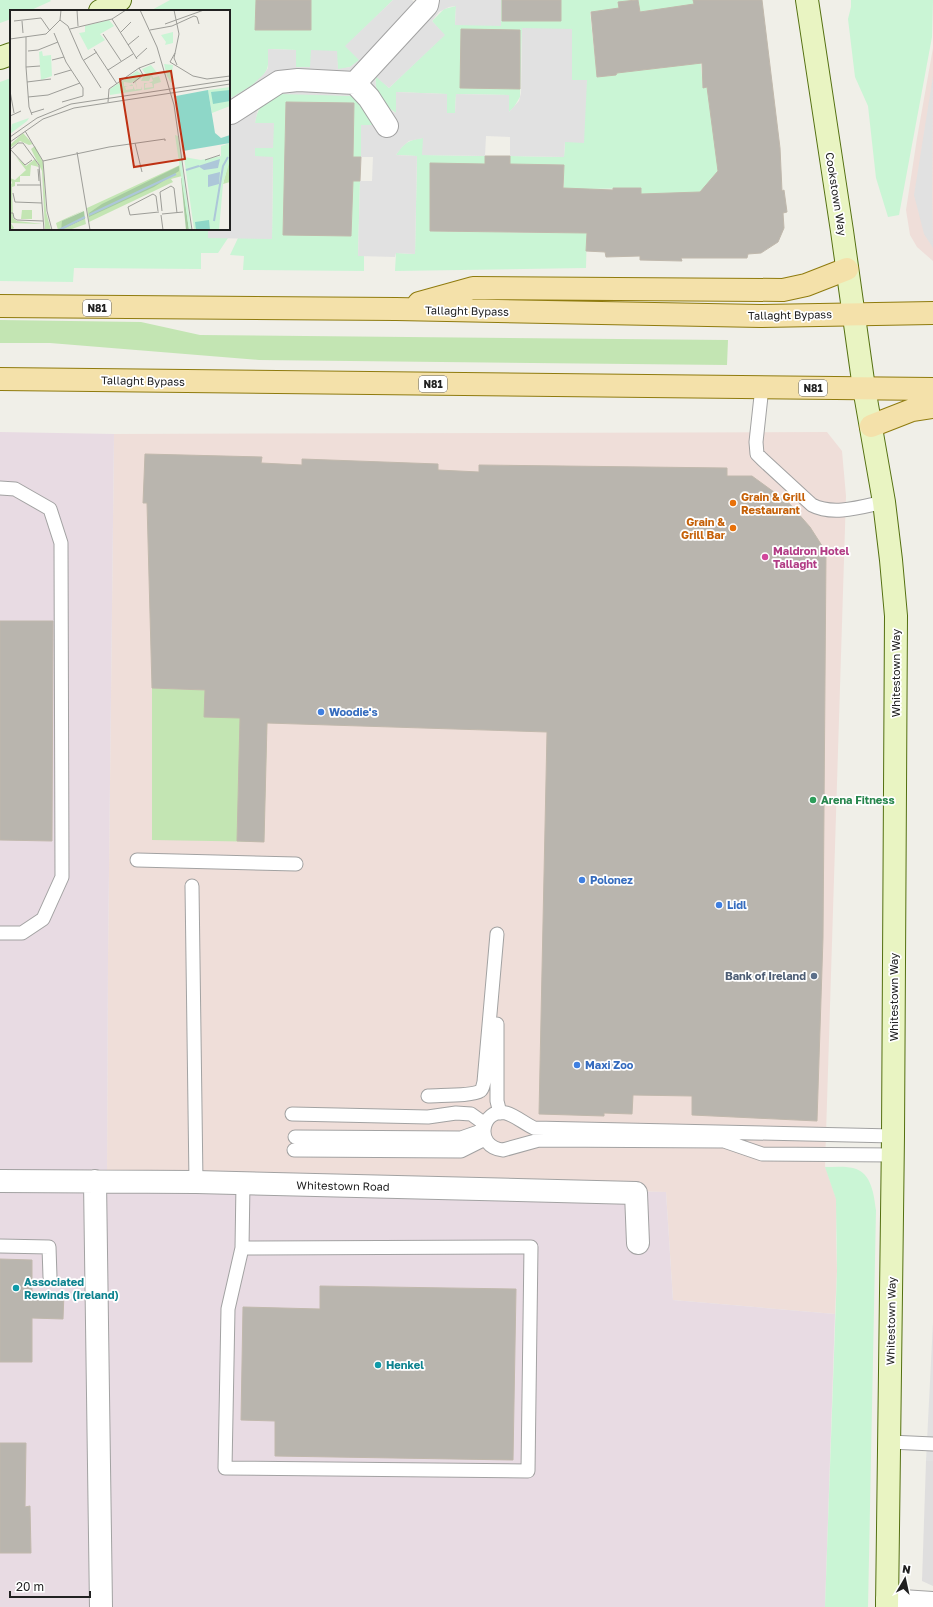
<svg xmlns="http://www.w3.org/2000/svg" width="933" height="1607" font-family="'Golos Text',sans-serif">
<style>
.residential{fill:#dfdede}
.commercial{fill:#efded9}
.industrial{fill:#e8dbe3}
.grass{fill:#c3e5b3}
.park{fill:#caf5d5}
.parking{fill:#e1e1e1}
.building{fill:#b9b5ae;stroke:#c0b8ac}
.lines{fill:none;stroke-linecap:round;stroke-linejoin:round}
.lane-casing{stroke:#a2a2a2;stroke-width:15}
.street-casing{stroke:#a2a2a2;stroke-width:24}
.secondary-casing{stroke:#547010;stroke-width:24}
.primary-casing{stroke:#8f7b0e;stroke-width:24}
.lane{stroke:#fff;stroke-width:13}
.street{stroke:#fff;stroke-width:22}
.secondary{stroke:#e9f4c2;stroke-width:22}
.primary{stroke:#f4e1aa;stroke-width:22}
.food-dot{fill:#e8710a;stroke:#fff;stroke-width:1.5}
.hotel-dot{fill:#d1479c;stroke:#fff;stroke-width:1.5}
.shop-dot{fill:#3f7fe0;stroke:#fff;stroke-width:1.5}
.leisure-dot{fill:#2e9e5b;stroke:#fff;stroke-width:1.5}
.service-dot{fill:#5c6f8a;stroke:#fff;stroke-width:1.5}
.culture-dot{fill:#0f9aa8;stroke:#fff;stroke-width:1.5}
.labels{text-anchor:middle;stroke-width:3.5;stroke-linejoin:round;paint-order:stroke}
.shield{fill:#fff;stroke:#646464;stroke-width:1}
.shield-label{font-size:10px;font-weight:bold;fill:#212121}
.street-label{font-size:11px;fill:#212121;stroke:#fff}
.food-label{font-size:11px;font-weight:bold;fill:#c56008;stroke:#fff;text-anchor:start}
.hotel-label{font-size:11px;font-weight:bold;fill:#b23c85;stroke:#fff;text-anchor:start}
.shop-label{font-size:11px;font-weight:bold;fill:#366cbe;stroke:#fff;text-anchor:start}
.leisure-label{font-size:11px;font-weight:bold;fill:#27864d;stroke:#fff;text-anchor:start}
.service-label{font-size:11px;font-weight:bold;fill:#4e5e75;stroke:#fff;text-anchor:end}
.culture-label{font-size:11px;font-weight:bold;fill:#0d838f;stroke:#fff;text-anchor:start}
.inset-river{fill:none;stroke:#adc7d9;stroke-width:2}
.inset-road{fill:none;stroke:#9d9d98;stroke-width:1}
.view{fill:#be3113;fill-opacity:0.15;stroke:#be3113;stroke-width:2}
.inset-edge{fill:none;stroke:#212121;stroke-width:2}
</style>
<rect width="100%" height="100%" fill="#f0efe8"/>
<!-- residential -->
<path class="residential" d="M926,1461h7v125l-11,-5z"/>
<!-- commercial -->
<path class="commercial" d="M933,48v213l-16,-14 -7,-12 -4,-25 11,-72z
M827,432l15,19 4,45 -21,670 12,35 -1,36 1,34 -2,43 -162,-14 -7,-108 -559,-12 1,-223 6,-523z"/>
<!-- industrial -->
<path class="industrial" d="M0,432l114,2 -6,523 -1,223 559,12 7,108 162,14 -10,293h-825z"/>
<!-- grass -->
<path class="grass" d="M0,320l141,2 59,13 528,5 -1,25 -468,-5 -209,-17h-50z
M152,688l116,5 -4,149 -112,-2z"/>
<!-- park -->
<path class="park" d="M0,0h50l1,1 -22,10h-18v8l-11,4z
M170,0h223l-47,46 14,14 -10,7 -12,3 -2,-19 -26,16h-14v-17l-28,-1c0,6 1,15 -1,20 -6,14 -24,24 -38,30v-88h-79z
M501,0h135l-17,8 -29,4 7,65 19,-2 1,-3 46,-4 37,-11 3,30h4l9,68 7,14 -26,27 -14,-3 -42,1v-6l-53,1 -2,79 -191,3 1,-18 19,1 2,-98 -21,-1c6,-11 14,-16 27,-17v17l62,1v8h-55v67l133,2 1,-68 -54,-1v-8l54,1 1,-15 22,-61 -15,-1 -50,-52 -2,69 -6,10 -5,5v-17l-53,-1 -1,19h-9v-19l-50,-2v21c-12,-7 -23,-22 -20,-37l13,12 55,-53 -12,-14 12,-12 12,-3 -1,19z
M638,0h55l3,13 -38,-4 -18,3z
M851,0h82l-1,37 -33,178 -11,2 -12,-39 -8,-72 -13,-29 -7,-58 3,-12z
M11,78v151h197v9h20l-10,15h-17v16l-127,-1 -1,14 -73,-1v-199z
M285,93l68,3 4,3 16,26h-12v32h-8l1,-53 -68,-2 -3,132 68,2 2,-55h7l-2,75h6v15l-121,-1 1,-14 -14,-1 8,-17h34l1,-81h-18v-9h18l-18,-25c2,-17 13,-28 30,-30z
M825,1167c9,0 19,-1 28,1 19,4 21,28 23,42l-8,397h-43l12,-336 -1,-72z"/>
<!-- parking -->
<path class="parking" d="M393,0h19l3,3v-3h86v26l-46,-1 1,-19 -7,1 -10,5 -7,9 13,14 -56,53 -14,-12 1,12 8,15 8,8 4,2v-21l51,2v19h8l1,-19 53,1v17l10,-11 2,-8 1,-65 50,1v51h15l-3,63 -19,-1 -1,15 -54,-1v-19l-24,-1 -1,20 -63,-1 1,-17 -14,3 -7,6 -6,8 21,1 -2,98 -19,-1 -1,4 -37,-1 2,-75h12l1,-24h-12v-32h12l-16,-26 -4,-3 -75,-2 -15,9 -5,6 -3,14h19l-1,25h-18v8l18,1 -1,82 -64,-1v-9h21v-79h2l-2,-5v-46l22,-13 13,-12 4,-6v-19l28,1v17h14l1,-17 26,1 1,18 12,-2 9,-7 -14,-14z
M933,76l-1,120 1,52 -9,-14 -10,-39z
M933,1322v139h-7z"/>
<!-- building -->
<path class="building" d="M256,0h55v30h-56z
M502,0h59v21h-59z
M636,0h2l2,12 54,-8 -1,-4h69l18,148 2,43 2,-1 3,22 -4,1 1,15 -6,14 -17,11 -13,1 -1,4h-66l1,3 -42,-1v-4l-34,1 -1,-5 -19,-1 1,-18 -157,-2v-68l55,1v-8h25v8l54,1 -1,23 50,2v-2h28v6l59,-2 18,-21 -11,-84 -4,1 -1,-25 -85,10 -1,2 -19,2 -6,-65 28,-4 -1,-6z
M461,29l59,1v59l-60,-1z
M286,102l68,1 -1,54h8l-1,24h-7l-2,55 -68,-1z
M145,454l117,3 -1,6 41,2v-6l136,5v6l41,2v-7l248,3v8h25l37,27 21,24 16,25 -3,386 -6,183 -125,-6v-19l-59,-1 -1,19 -28,-1v3l-65,-2 8,-382 -280,-9 -3,119 -27,-1 3,-123 -36,-1 1,-27 -53,-2 -5,-185h-4z
M0,621h53l-1,220 -52,-1z
M0,1259l32,1v32l32,1 -1,26 -31,-1v44h-32z
M320,1286l196,3 -3,171 -238,-4v-35l-34,-1 2,-113 77,2z
M0,1443h26l-1,64 5,-1 1,47h-31z"/>
<g class="lines">
<!-- lane casing -->
<g class="lane-casing">
<path id="lane" d="M762,387l-6,55 1,12 5,5 50,46c21,11 49,2 72,-3
M0,488l15,1 35,20 11,34 1,334 -19,42 -21,14h-22
M137,860l159,4
M192,886l4,296
M497,1024v77l3,12
M428,1096c10,-1 45,0 52,-5 3,-2 3,-6 4,-9l13,-148
M292,1114l136,3 28,-4 15,1 14,10
M295,1137l166,1 23,-8
M294,1150l167,1 24,-12
M893,1155l-131,-1 -38,-13 -185,-1 -36,10c-30,-3 -21,-43 3,-37 10,3 19,11 28,15l359,8
M0,1246l49,1 1,30
M242,1248l-14,61 -3,159 303,3 3,-224 -289,1 1,-65
M890,1442l43,2"/>
</g>
<!-- street casing -->
<g class="street-casing">
<path id="street" d="M355,83l14,15 18,28
M231,113l48,-31 19,-2 57,3 72,-78 1,-5
M0,1181l196,1 440,11 2,50
M95,1181l6,426
M887,1600l46,3"/>
</g>
<!-- secondary casing -->
<g class="secondary-casing">
<path id="secondary" d="M807,0l35,231 22,157 20,114 7,58 5,56 -3,520 -6,471
M100,11l20,-11
M0,58l11,-4"/>
</g>
<!-- primary casing -->
<g class="primary-casing">
<path id="primary" d="M419,303l54,-15 310,2 23,-5 41,-16
M0,306l396,3 365,7 172,-3
M0,379l933,10
M871,426l41,-16 21,-3"/>
</g>
<!-- lane -->
<use href="#lane" class="lane"/>
<!-- street -->
<use href="#street" class="street"/>
<!-- secondary -->
<use href="#secondary" class="secondary"/>
<!-- primary -->
<use href="#primary" class="primary"/>
</g>
<!-- markers -->
<g class="food-dot">
<circle cx="733" cy="503" r="4"/>
<circle cx="733" cy="528" r="4"/>
</g>
<circle class="hotel-dot" cx="765" cy="557" r="4"/>
<g class="shop-dot">
<circle cx="321" cy="712" r="4"/>
<circle cx="582" cy="880" r="4"/>
<circle cx="719" cy="905" r="4"/>
<circle cx="577" cy="1065" r="4"/>
</g>
<circle class="leisure-dot" cx="813" cy="800" r="4"/>
<circle class="service-dot" cx="814" cy="976" r="4"/>
<g class="culture-dot">
<circle cx="16" cy="1288" r="4"/>
<circle cx="378" cy="1365" r="4"/>
</g>
<g class="labels">
<!-- shield labels -->
<g class="shield">
<rect x="83" y="300" width="28" height="16" rx="3"/>
<rect x="419" y="376" width="28" height="16" rx="3"/>
<rect x="799" y="380" width="28" height="16" rx="3"/>
</g>
<g class="shield-label">
<text x="97" y="312">N81</text>
<text x="433" y="388">N81</text>
<text x="813" y="392">N81</text>
</g>
<!-- street labels -->
<g class="street-label">
<text transform="translate(836 194) rotate(81)" y="4">Cookstown Way</text>
<text transform="translate(467 311) rotate(1)" y="4">Tallaght Bypass</text>
<text transform="translate(790 315) rotate(-1)" y="4">Tallaght Bypass</text>
<text transform="translate(143 381) rotate(1)" y="4">Tallaght Bypass</text>
<text transform="translate(896 673) rotate(-90)" y="4">Whitestown Way</text>
<text transform="translate(894 997) rotate(-90)" y="4">Whitestown Way</text>
<text transform="translate(343 1186) rotate(1)" y="4">Whitestown Road</text>
<text transform="translate(891 1321) rotate(-89)" y="4">Whitestown Way</text>
</g>
<!-- food labels -->
<g class="food-label">
<text x="741" y="501">Grain &amp; Grill<tspan x="741" dy="13">Restaurant</tspan></text>
<text x="725" y="526" text-anchor="end">Grain &amp;<tspan x="725" dy="13">Grill Bar</tspan></text>
</g>
<!-- hotel labels -->
<g class="hotel-label">
<text x="773" y="555">Maldron Hotel<tspan x="773" dy="13">Tallaght</tspan></text>
</g>
<!-- shop labels -->
<g class="shop-label">
<text x="329" y="716">Woodie's</text>
<text x="590" y="884">Polonez</text>
<text x="727" y="909">Lidl</text>
<text x="585" y="1069">Maxi Zoo</text>
</g>
<!-- leisure labels -->
<g class="leisure-label">
<text x="821" y="804">Arena Fitness</text>
</g>
<!-- service labels -->
<g class="service-label">
<text x="806" y="980">Bank of Ireland</text>
</g>
<!-- culture labels -->
<g class="culture-label">
<text x="24" y="1286">Associated<tspan x="24" dy="13">Rewinds (Ireland)</tspan></text>
<text x="386" y="1369">Henkel</text>
</g>
</g>
<!-- overview -->
<g transform="translate(10 10)">
<rect width="220" height="220" fill="#f0efe8"/>
<path d="M13,123l10,11 -4,1 -9,-4 -10,7v-3zM25,136l8,16 3,50 5,18h-6l-3,-59 -11,-22zM6,147l10,9 9,-7 4,8 -8,-2 -1,11h-10v6h-5v4l-3,1 1,31 4,3 26,3 -32,-1 3,5 -3,2 -1,-45 2,-2 -2,-5 5,2 11,-10zM220,150v22l-7,2 6,-23zM170,155l2,11 -11,3 2,3 -84,40 -2,-14zM12,200h10v9h-11zM74,200l-21,11 -2,9 24,-11 1,5 -17,6h-11l-2,-7z" fill="#c3e5b3"/>
<path d="M169,156v5l-25,16 -65,30v-4l13,-9zM171,168h1l7,52h-3zM74,201l1,8 -24,11 1,-9z" fill="#a6cba1"/>
<path d="M99,10l5,6 -14,8 5,6 -17,10 -9,-17 6,-1v-6zM163,22v11l-8,2 1,-3 -5,-7zM32,41l1,5 8,-1 1,21 -11,4 -2,-28zM154,54l9,1 -2,18 -4,-7zM141,55l7,9h-6l1,4 6,-2 2,6 -7,2v4l-10,2v-7h4l-3,1v4l8,-1 -1,-4h-3l4,-2 -2,-5 -2,5h-8l3,-6 3,1 -5,-7zM127,61l6,4 -3,4 -9,4 -7,-1v4h4l-3,1 1,3 7,-1v-3h-4l3,-2 3,6 2,-1 -2,-7 5,-1 1,3 -1,-3 -4,1 1,7h4v-3l1,4 -32,5v-6zM220,77v19l-18,7 -4,-23zM19,108l-2,3 -17,13 2,-10zM165,125l3,1 13,94h-2zM220,133v17l-7,24 -4,46h-25l-10,-73 17,3 20,-4v-10z" fill="#caf5d5"/>
<path d="M198,80l7,43 6,5 9,-3v8l-47,8 -7,-55zM220,80v11l-17,3 -2,-12zM199,210l1,10h-14l-1,-8z" fill="#8ed7c8"/>
<path d="M210,149l-2,9 -14,2 -6,-4zM210,162l-1,12 -11,3v-12z" fill="#adc7d9"/>
<path class="inset-river" d="M176,160l13,-4M79,205l87,-41M204,211l9,-55 5,-9M49,220l26,-13"/>
<path class="inset-road" d="M67,0l1,16M130,0l17,37 17,58 18,125M164,0l5,24 -5,24 3,7M31,8l9,13M102,9l25,40M50,10l8,6 14,32 19,30M4,11l27,-3M12,11l1,12M155,14l39,-14M60,19l42,-10 14,-9M140,20l22,-4 22,-10 3,1 2,7M44,23l12,29 17,26v8l-21,6M110,23l11,-11M93,24l18,27M16,27v30l3,40 3,8M0,29l36,-5 14,-14 1,-10M118,35l11,-9M84,39l23,35M18,41l10,-1 20,-8M165,43l-5,9 23,14 14,3 23,-3M126,48l11,-10M42,50l12,-3M74,50l13,-8M16,57l14,-1M98,60l25,-16M44,65l17,-5M17,72l24,-3M123,73l10,-8 -4,-7M0,81l4,22M18,87l20,-2 32,-12M98,92l1,-13 30,-21 16,-6M21,103l13,-4M0,106l11,-5M15,121l18,30 4,50 5,19M0,127l27,-19 34,-14 159,-24M0,132l33,-23 31,-11 156,-24M125,133l7,29M0,139l15,16 7,-5M0,140l8,-7h5l16,22 5,65M67,142l13,78M195,150l15,-5M33,151l66,-14 56,-8v2M28,159l1,12M7,175h24M3,183l2,9 27,1M148,201l-2,-15 -3,-2 -25,13 2,8 29,-3M152,201l-2,-19 11,-6 3,2 3,25M0,203h3l1,5 3,2 26,1M152,204l21,-2M151,205l2,15"/>
<path class="view" d="M161,61l14,88 -51,8 -14,-88z"/>
<rect width="220" height="220" class="inset-edge"/>
</g>
<!-- north arrow -->
<g transform="translate(905 1579) rotate(9)" stroke="#ffffff" stroke-width="3" paint-order="stroke">
<path d="M0-3L7 15L0 10L-7 15Z" fill="#212121"/>
<text y="-6" font-size="11" font-weight="bold" text-anchor="middle" fill="#212121">N</text>
</g>
<!-- scale -->
<path d="M10 1591v6h80v-6" fill="none" stroke="#212121" stroke-width="2"/>
<text x="16" y="1591" font-size="12" fill="#212121" stroke="#ffffff" stroke-width="3" paint-order="stroke">20 m</text>
</svg>
